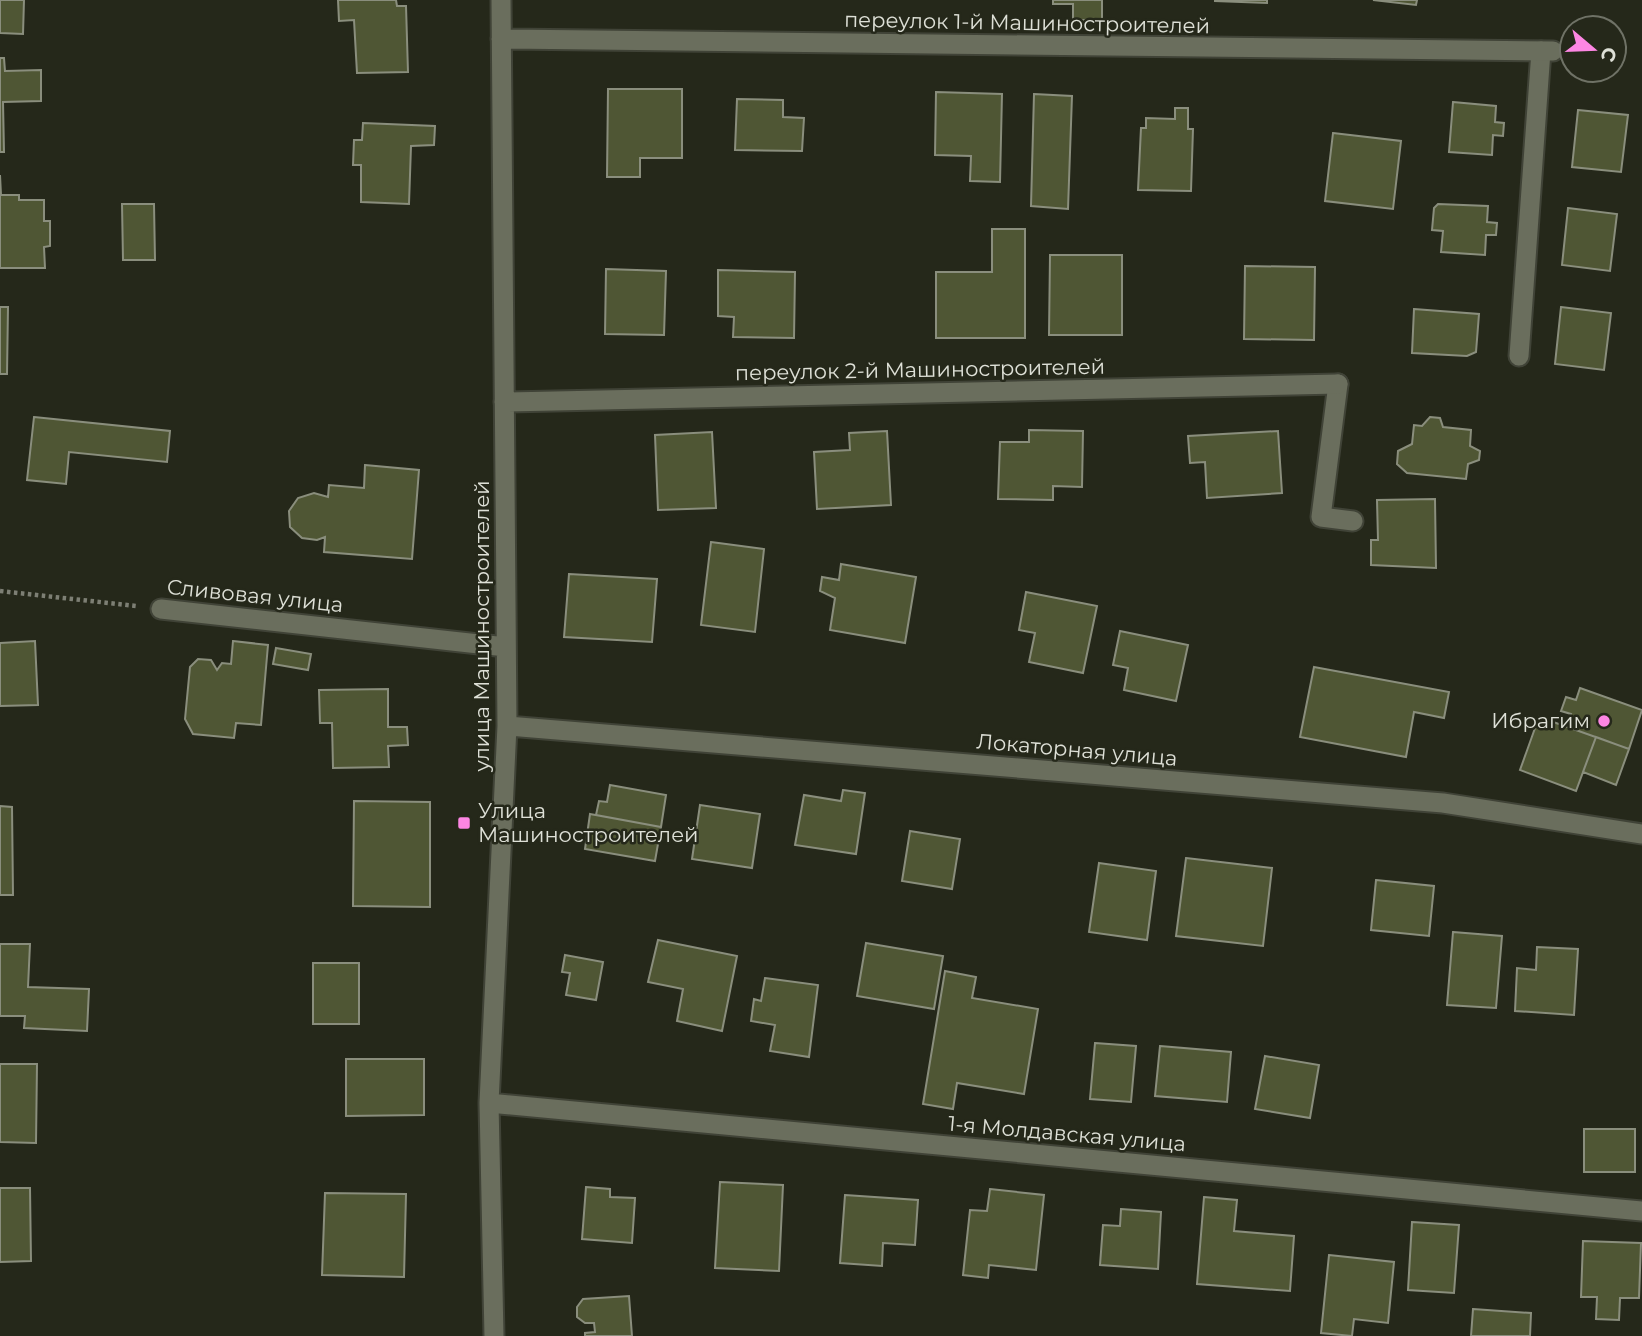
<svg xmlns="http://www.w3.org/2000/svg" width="1642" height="1336" font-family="Montserrat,sans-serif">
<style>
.building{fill:#4f5634;stroke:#8a8e7d;stroke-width:2}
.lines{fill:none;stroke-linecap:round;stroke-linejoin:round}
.service-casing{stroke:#404337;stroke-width:23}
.minor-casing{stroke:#404337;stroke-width:23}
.path{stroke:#7d7f74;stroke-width:4.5;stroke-dasharray:3.5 3.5;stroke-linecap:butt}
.service{stroke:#6a6e5d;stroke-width:19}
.minor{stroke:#6a6e5d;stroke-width:19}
.poi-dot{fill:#fd86e3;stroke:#25281a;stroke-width:2.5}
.labels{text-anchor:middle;stroke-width:5;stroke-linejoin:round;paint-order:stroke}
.street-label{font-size:21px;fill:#dee0d7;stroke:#25281a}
.poi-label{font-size:21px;fill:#dee0d7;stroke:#25281a;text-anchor:end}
</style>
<rect width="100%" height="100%" fill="#25281a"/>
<!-- building -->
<path class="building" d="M0,0h24l-1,34 -23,-1z
M338,0h58l1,6h9l2,66 -51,1 -3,-53 -15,1z
M1053,0h49v20h-29v-16h-20z
M1215,0h52v3l-52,-2z
M1373,0h44l-1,5z
M0,58h4l1,13 36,-1v31l-38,1 1,50h-4z
M608,89h74v69h-42v19h-33z
M936,92l66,2 -2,88 -30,-1 1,-25 -36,-1z
M1034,94l38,2 -4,113 -37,-3z
M737,99l46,1v17l21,1 -2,33 -67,-1z
M1453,102l43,4 -1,16 9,1 -1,13 -10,-1 -1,20 -43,-3z
M1175,108h13v21h5l-2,62 -53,-1 3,-62h5v-10l29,1z
M1578,110l50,5 -7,57 -49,-5z
M363,123l72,3 -1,19 -23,1 -2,58 -48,-2v-37h-8l1,-25h8z
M1333,133l68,8 -8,68 -68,-8z
M0,175l1,20h18v5h25v21h6v25l-6,1 1,21h-45z
M122,204h32l1,56h-32z
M1438,204l50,2 -1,16 10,1 -1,12h-10l-1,20 -44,-3 2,-21 -11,-1 2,-22z
M1568,208l49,6 -7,57 -48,-6z
M992,229h33v109h-89v-66h56z
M1050,255h72v80h-73z
M1245,266l70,1 -1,73 -70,-1z
M606,269l60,2 -2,64 -59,-1z
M718,270l77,2 -1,66 -61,-1 1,-20 -16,-1z
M0,307h8l-1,67h-7z
M1561,307l50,6 -7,57 -49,-6z
M1414,309l65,5 -3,38 -9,4 -55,-3z
M34,417l136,14 -3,31 -98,-10 -3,32 -39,-4z
M1430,417l10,1 3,9 28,3 -1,16 10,5 -1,9 -11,4 -2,15 -59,-6 -10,-9 1,-13 14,-7 2,-19 8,1z
M1029,430l54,1 -1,56 -29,-1v14l-55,-1 2,-57h29z
M887,431l4,74 -74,4 -3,-57 36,-2 -1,-17z
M1278,431l4,62 -75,5 -2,-36 -15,1 -2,-27z
M712,432l4,76 -58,2 -3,-75z
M365,465l54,5 -7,89 -88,-7 1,-15 -8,3 -15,-2 -12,-11 -1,-16 9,-13 16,-5 14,4 1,-12 35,3z
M1435,499l1,69 -65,-3v-25h7l-1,-40z
M711,542l53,7 -9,83 -54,-7z
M841,564l75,13 -11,66 -75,-13 5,-32 -15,-7 2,-14 17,3z
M569,574l88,5 -5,63 -88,-5z
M1026,592l71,14 -14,67 -54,-11 6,-29 -16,-3z
M1120,631l68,14 -12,56 -52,-11 4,-22 -15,-3z
M35,641l3,64 -38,1v-63z
M233,641l35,4 -7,80 -25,-2 -2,15 -41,-4 -8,-15 5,-52 8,-8 13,1 6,10 5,-7 9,1z
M276,648l35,6 -3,16 -35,-6z
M1314,667l135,25 -5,26 -30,-6 -8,45 -106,-20z
M1580,688l62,22 -13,39 -62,-22 4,-13 -10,-3 5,-14 10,3z
M388,689v38h19l1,18 -20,1 1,21 -56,1 -1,-45h-12l-1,-33z
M1539,717l57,20 -20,54 -56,-21z
M1596,737l33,12 -13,36 -33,-13z
M610,785l56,10 -5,32 -65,-12 3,-14 8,1z
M843,790l22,3 -9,61 -61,-9 9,-50 37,6z
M354,801l76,1v105l-77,-1z
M700,805l60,9 -8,54 -60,-9z
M0,806l12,1 1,88h-13z
M590,814l71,13 -6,34 -70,-12z
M910,831l50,8 -8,50 -50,-8z
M1186,858l86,10 -9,78 -87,-10z
M1099,863l57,8 -9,69 -58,-8z
M1376,880l58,6 -5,50 -58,-6z
M1453,932l49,4 -6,72 -49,-3z
M658,940l79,16 -15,75 -45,-10 6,-32 -35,-7z
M866,943l77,13 -9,53 -77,-13z
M0,944h30l-2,43 61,2 -2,42 -63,-3 1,-12h-25z
M1537,947l41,2 -4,66 -59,-4 2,-43 19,2z
M565,955l38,7 -7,38 -30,-5 4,-22 -8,-1z
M313,963h46v61h-46z
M945,971l31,6 -4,21 66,11 -14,85 -67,-11 -4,26 -30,-5z
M765,978l53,7 -9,72 -39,-6 5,-26 -24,-4 3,-22 7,2z
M1095,1043l41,3 -5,56 -41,-3z
M1160,1046l71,6 -4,50 -72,-6z
M1265,1056l54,9 -9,53 -55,-9z
M346,1059h78v56l-78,1z
M0,1064h37l-1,79 -36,-1z
M1584,1129h51v43h-51z
M720,1182l63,3 -4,86 -64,-3z
M586,1187l24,2v8l25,1 -3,45 -50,-4z
M0,1188h30l1,73 -31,1z
M990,1189l54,6 -8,75 -47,-5 -1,13 -25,-3 7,-65 17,1z
M325,1193l81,1 -2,83 -82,-2z
M845,1195l73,5 -3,45 -32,-2 -1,23 -42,-3z
M1204,1197l33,3 -3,31 60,5 -4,55 -93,-7z
M1121,1209l40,3 -3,57 -58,-4 3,-40 17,1z
M1412,1222l47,3 -5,68 -46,-3z
M1583,1241l58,2 -2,55h-19l-1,22 -23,-1 1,-22h-16z
M1329,1255l65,7 -6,61 -34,-4 -2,17 -31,-3z
M629,1296l3,40h-47v-3l10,-1 -1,-9h-9l-8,-6v-10l6,-8z
M1473,1309l58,4 -1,23h-59z"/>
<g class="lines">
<!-- service casing -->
<g class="service-casing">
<path id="service" d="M1519,356l22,-305
M1338,384l-17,133 32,4"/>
</g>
<!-- minor casing -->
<g class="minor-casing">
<path id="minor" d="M501,39l1052,12
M504,402l834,-18
M161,609l345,38
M507,726l936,77 199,31
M489,1103l1153,108
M494,1336l-5,-233 18,-377 -6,-726"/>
</g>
<!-- path -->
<path class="path" d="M0,591l136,15"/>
<!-- service -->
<use href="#service" class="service"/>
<!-- minor -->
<use href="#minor" class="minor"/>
</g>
<!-- markers -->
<g class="poi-dot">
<circle cx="1604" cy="721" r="7"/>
<rect x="457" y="816" width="14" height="14" rx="3.5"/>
</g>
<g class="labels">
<!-- street labels -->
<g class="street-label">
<text transform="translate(1027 23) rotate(1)" y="7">переулок 1-й Машиностроителей</text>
<text transform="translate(920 370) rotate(-1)" y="7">переулок 2-й Машиностроителей</text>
<text transform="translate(255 596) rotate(6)" y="7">Сливовая улица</text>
<text transform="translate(482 626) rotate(-90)" y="7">улица Машиностроителей</text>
<text transform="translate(1077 750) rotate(5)" y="7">Локаторная улица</text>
<text transform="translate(1067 1134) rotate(5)" y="7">1-я Молдавская улица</text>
</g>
<!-- poi labels -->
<g class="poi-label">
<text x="1590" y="728">Ибрагим</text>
<text x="478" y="818" text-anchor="start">Улица<tspan x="478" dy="24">Машиностроителей</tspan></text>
</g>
</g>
<!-- north arrow -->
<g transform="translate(1593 49) rotate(109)"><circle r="33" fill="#25281a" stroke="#6f7266" stroke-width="2"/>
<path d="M0-5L12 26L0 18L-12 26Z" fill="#fd86e3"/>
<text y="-10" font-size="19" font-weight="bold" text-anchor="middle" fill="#dee0d7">С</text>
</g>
</svg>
